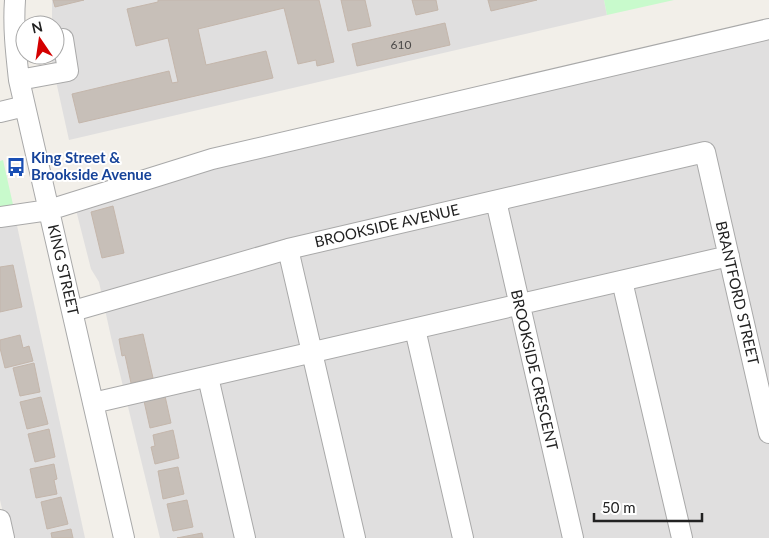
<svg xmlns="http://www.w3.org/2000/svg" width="769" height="538" font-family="Lato,sans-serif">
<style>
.residential{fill:#e0dfdf}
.park{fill:#c8facc}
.building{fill:#c7bfb8;stroke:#c4b6ab}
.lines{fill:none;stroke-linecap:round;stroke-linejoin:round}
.minor-casing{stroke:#a9a9a9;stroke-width:22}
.minor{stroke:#fff;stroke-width:20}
.labels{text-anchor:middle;stroke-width:4;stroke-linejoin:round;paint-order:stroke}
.number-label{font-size:12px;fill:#4b4948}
.transit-label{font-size:15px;font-weight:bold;fill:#164399;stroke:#fff;text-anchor:start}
.street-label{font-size:15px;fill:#222;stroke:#fff}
</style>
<rect width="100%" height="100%" fill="#f2efe9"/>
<!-- residential -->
<path class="residential" d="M52,0h552l3,15 -538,125 -17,-77v-8h3v-30h-3z
M769,34v504h-609l-49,-201 -12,-55 -8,-13 -16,-63 173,-52z
M16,221l69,317h-76l-9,-38v-276z"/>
<!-- park -->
<path class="park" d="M604,0h70l-67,15z
M3,160l11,49 -14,2v-50z"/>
<!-- building -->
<path class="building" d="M53,0h31l-29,7z
M158,0h161l15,62 -17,4 -1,-6 -18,4 -14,-56 -86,21 8,36 60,-14 7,27 -194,45 -7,-29 97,-23 3,12 6,-1 -10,-44 -32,8 -9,-37 31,-7z
M341,0h24l6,26 -23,5z
M412,0h24l2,10 -22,5z
M488,0h49l-46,11z
M445,23l5,22 -93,21 -5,-22z
M113,206l11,47 -22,5 -11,-46z
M13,265l9,42 -22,5v-45z
M143,334l10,44 -22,5 -6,-28 -3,1 -3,-17z
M20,335l3,13 6,-2 4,15 -28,7 -5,-20v-8z
M34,363l6,29 -20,4 -7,-28z
M165,396l6,27 -21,5 -6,-27z
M41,397l7,27 -21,5 -7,-27z
M49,429l6,28 -20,5 -7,-28z
M173,430l6,28 -24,6 -4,-17 4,-1 -2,-11z
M54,464l3,15 -3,1 3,14 -21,4 -6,-29z
M178,467l6,27 -21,5 -5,-28z
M61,497l7,27 -21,5 -6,-27z
M187,500l6,27 -20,4 -6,-27z
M71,529l2,9h-21l-1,-5z
M202,533l1,5h-26z"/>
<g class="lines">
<!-- minor casing -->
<g class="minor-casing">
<path id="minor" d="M15,0c-2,27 1,53 4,80l105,458
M19,80l49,-9 -5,-32
M0,112l25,-6
M496,201l77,337
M0,217l49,-7 163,-51 557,-130
M288,249l67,289
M622,281l60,257
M73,311l215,-62 417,-97 64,281
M415,329l48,209
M208,377l37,161
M93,403l636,-147
M0,520l4,18"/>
</g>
<!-- minor -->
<use href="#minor" class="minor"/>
</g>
<!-- icons -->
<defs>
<g id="bus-bare" transform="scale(1.5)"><path d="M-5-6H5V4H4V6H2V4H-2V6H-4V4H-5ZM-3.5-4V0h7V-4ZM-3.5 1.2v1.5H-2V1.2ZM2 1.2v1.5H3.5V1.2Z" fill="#1a4fb4" stroke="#fff" stroke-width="2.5" paint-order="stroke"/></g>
</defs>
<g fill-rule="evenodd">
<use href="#bus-bare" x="16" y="167"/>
</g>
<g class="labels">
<!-- number labels -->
<g class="number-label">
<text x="401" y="49">610</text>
</g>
<!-- transit labels -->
<g class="transit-label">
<text x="31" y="163">King Street &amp;<tspan x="31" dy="17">Brookside Avenue</tspan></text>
</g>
<!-- street labels -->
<g class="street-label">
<text transform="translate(387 226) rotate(-13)" y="5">BROOKSIDE AVENUE</text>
<text transform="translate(63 270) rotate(77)" y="5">KING STREET</text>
<text transform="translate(737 293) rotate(77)" y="5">BRANTFORD STREET</text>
<text transform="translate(534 370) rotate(77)" y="5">BROOKSIDE CRESCENT</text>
</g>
</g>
<!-- north arrow -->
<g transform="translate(40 40) rotate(347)"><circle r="24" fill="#ffffff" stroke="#a7a7a7"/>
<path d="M0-4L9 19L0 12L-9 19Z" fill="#d40000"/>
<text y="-8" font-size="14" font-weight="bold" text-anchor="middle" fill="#222222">N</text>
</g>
<!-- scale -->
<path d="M594 513v8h108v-8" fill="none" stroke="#222222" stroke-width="2.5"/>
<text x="602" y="513" font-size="15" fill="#222222" stroke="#ffffff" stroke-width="4" paint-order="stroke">50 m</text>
</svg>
